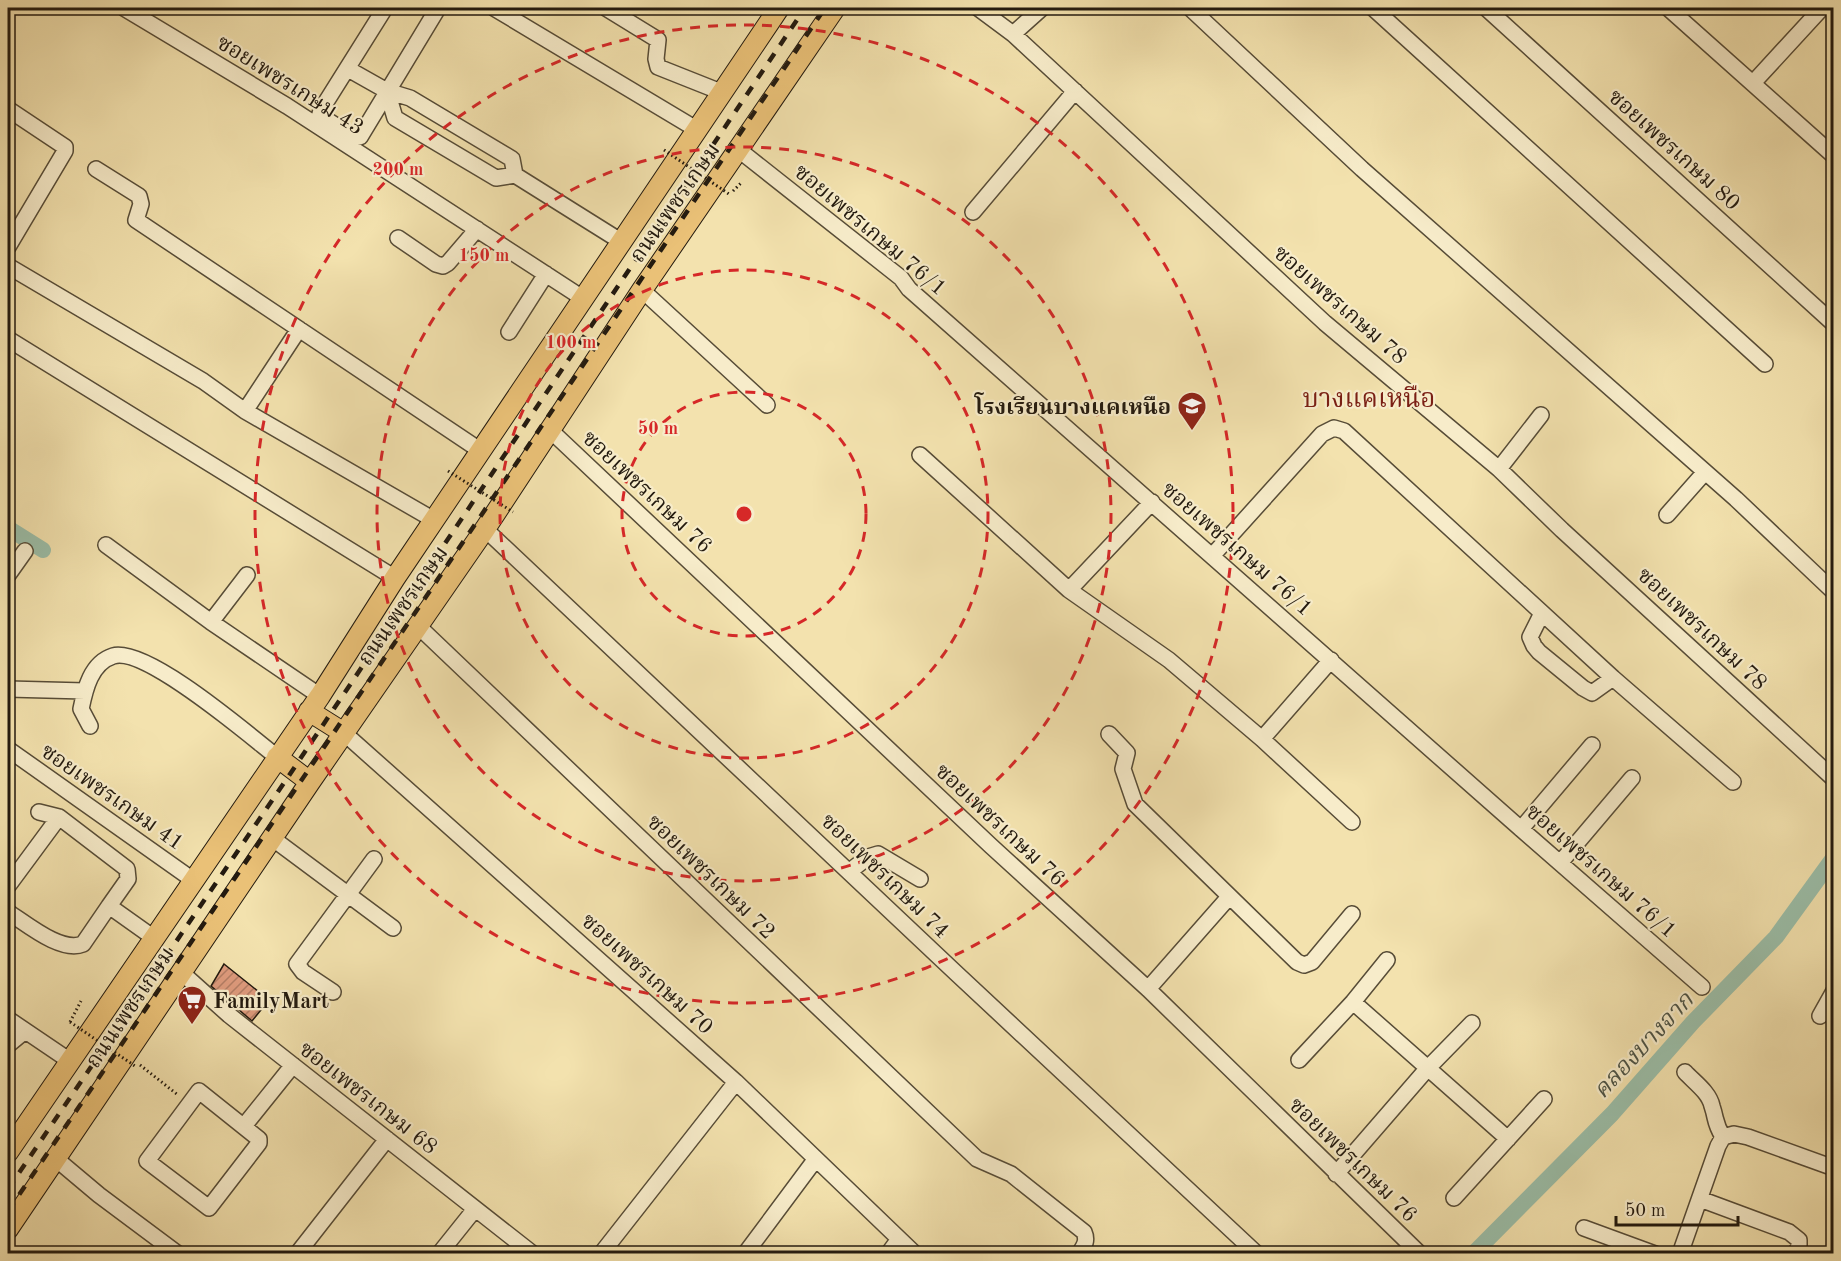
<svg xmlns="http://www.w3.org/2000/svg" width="1841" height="1261" font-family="'Old Standard TT','Noto Serif Thai',serif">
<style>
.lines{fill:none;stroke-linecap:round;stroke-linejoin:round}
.canal{stroke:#9bbea8;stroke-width:16}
.building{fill:url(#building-hatch);stroke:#231a0f;stroke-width:1.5}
.minor-casing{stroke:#574c37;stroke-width:18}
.major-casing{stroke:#231a0f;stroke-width:22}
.path{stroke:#231a0f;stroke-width:3;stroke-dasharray:1.5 3;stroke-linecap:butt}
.minor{stroke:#f7ecca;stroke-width:15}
.major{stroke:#eac177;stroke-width:20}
.rail{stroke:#231a0f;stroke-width:4.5;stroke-dasharray:10 10;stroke-linecap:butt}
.path-bridge{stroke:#231a0f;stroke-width:3;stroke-dasharray:1.5 3;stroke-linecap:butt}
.ring{fill:none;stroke:#d62828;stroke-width:3;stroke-dasharray:10 8}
.labels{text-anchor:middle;stroke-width:4.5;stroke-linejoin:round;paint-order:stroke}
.street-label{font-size:22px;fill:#231a0f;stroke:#f7ecca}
.poi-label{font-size:22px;font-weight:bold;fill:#231a0f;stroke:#f7ecca;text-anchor:end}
.water-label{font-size:24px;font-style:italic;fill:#4d5345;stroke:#f7ecca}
.quarter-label{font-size:26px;fill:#7a1f14;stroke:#f7ecca}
.centre{fill:#d62828;stroke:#f7ecca;stroke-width:3}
.ring-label{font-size:18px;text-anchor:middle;font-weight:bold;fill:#d62828;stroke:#f7ecca;stroke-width:4.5;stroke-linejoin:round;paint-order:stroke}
</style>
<defs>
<pattern id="building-hatch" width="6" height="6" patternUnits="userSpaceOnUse" patternTransform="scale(1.5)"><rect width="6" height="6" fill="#dd9a7c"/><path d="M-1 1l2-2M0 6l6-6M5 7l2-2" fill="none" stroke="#b37d64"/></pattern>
</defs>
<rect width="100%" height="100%" fill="#f3e2ae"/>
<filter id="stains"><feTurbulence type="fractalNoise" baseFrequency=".00333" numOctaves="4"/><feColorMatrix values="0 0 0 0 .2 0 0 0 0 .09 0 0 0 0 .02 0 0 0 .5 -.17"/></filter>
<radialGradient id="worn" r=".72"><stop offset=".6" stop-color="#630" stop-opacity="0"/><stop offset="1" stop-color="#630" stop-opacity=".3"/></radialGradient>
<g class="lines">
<!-- canal -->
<path class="canal" d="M8,528l35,22
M1473,1254l139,-140 81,-92 83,-85 58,-80"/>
</g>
<!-- building -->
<path class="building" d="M224,964l45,36 -17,21 -41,-35z"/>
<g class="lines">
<!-- minor casing -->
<g class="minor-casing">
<path id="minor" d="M124,8l163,98 297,193
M385,8l-64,102 -1,4 4,4 31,20 5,-1 78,-129
M494,8l202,121
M606,8l52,32 -2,19 2,8 63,25
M978,8l35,26 312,289 174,146 63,61 272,249
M1190,8l172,161 374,330 98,93
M1373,8l392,356
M1486,8l348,316
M1668,8l166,148
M1013,34l29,-26
M348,69l39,22
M1753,83l69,-75
M387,91l23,7 102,61 3,16 -19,3 -101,-60z
M8,109l57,38v4l-57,96
M739,150l162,128 8,11 612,540 181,158
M96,169l43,27 2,8 -5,16 345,231
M515,175l107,67
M973,212l102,-121
M398,238l38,26 7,2 5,-3 29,-34
M8,266l195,115 42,30 189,109
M642,290l125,115
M509,332l37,-58
M8,339l387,239
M245,411l54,-82
M550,430l441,416 157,143 272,265
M920,455l149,135 100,70 93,79 90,83
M1499,469l42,-54
M1667,515l38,-43
M485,529l471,444 301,281
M106,545l105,77 109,74
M1212,556l110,-122 12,-6 10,3 269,247 120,104
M8,575l17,-24
M1069,590l83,-88
M1542,613l-12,24 4,9 5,6 44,36 9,5 21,-15
M211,622l36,-47
M417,625l560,534 34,15 73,58c4,9 0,14 -5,22
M8,689l77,2
M90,726l-9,-17c4,-20 10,-46 32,-53 33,-10 137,80 164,101
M344,733l392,349 179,172
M1109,734l18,19 -4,16 12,35 162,158 7,3 8,-3 40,-48
M1262,739l69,-79
M8,749l185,131
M39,812l20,5 68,52 1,10 -19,27 45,32
M1521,829l71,-84
M272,838l121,90
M1560,863l72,-85
M850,871l18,-14 10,-3 42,25
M8,886l51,-69
M8,912c19,12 53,41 75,32l26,-38
M181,972l48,43 304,239
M1148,989l81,-92
M333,992l-30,-20 -6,-8 77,-105
M1353,1002l155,137
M1820,1016l14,-25
M8,1019l62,42
M8,1045l17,-14
M1299,1060l54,-58 34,-42
M1685,1072c9,10 24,20 27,34 5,15 2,16 11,31
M199,1091l60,48v4l-50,65 -62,-47z
M244,1126l49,-61
M55,1158l44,37 79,59
M1336,1174l91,-105 45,-46
M1454,1198l90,-99
M1700,1199l89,33 10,8v5l-3,9
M1584,1228l71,26
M297,1254l90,-115
M439,1254l36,-45
M601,1254l135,-172
M745,1254l70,-94
M888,1254l11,-15
M1680,1254l38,-108 5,-9 11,-3 14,3 86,31"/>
</g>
<!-- major casing -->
<g class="major-casing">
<path id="major" d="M309,711l35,22
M277,757l33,25
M8,1152l312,-456 75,-118 384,-570
M8,1229l302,-447 175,-253 157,-239 193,-282"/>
</g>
<!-- path -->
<path class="path" d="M733,191l9,-9
M70,1022l11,-21
M140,1065l38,30"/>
<!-- minor -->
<use href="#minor" class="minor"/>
<!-- major -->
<use href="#major" class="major"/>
<!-- rail -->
<path class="rail" d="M8,1189l280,-412 517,-769
M8,1211l312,-458 505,-745"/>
<!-- path-bridge -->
<path class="path-bridge" d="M664,150l65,44
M448,471l65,41
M70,1022l65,44"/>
</g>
<!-- distance rings -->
<g class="ring">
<circle cx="744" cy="514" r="122"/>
<circle cx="744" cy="514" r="244"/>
<circle cx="744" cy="514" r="367"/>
<circle cx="744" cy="514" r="489"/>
</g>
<!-- icons -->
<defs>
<g id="school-pin" transform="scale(1.5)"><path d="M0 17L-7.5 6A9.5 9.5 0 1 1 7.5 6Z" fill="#8f2418" stroke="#f7ecca"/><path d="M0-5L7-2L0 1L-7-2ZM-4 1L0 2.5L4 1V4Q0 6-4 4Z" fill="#fff"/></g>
<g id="supermarket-pin" transform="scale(1.5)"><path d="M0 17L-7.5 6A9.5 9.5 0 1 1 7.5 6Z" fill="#8f2418" stroke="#f7ecca"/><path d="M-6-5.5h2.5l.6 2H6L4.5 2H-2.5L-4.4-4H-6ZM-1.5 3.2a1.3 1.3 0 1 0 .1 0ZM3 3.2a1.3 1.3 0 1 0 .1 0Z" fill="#fff"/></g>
</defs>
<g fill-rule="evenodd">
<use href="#school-pin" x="1192" y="406"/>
<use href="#supermarket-pin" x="192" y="1000"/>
</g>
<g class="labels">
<!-- street labels -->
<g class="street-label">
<text transform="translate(291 84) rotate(32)" y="8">ซอยเพชรเกษม 43</text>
<text transform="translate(1675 149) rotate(42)" y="8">ซอยเพชรเกษม 80</text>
<text transform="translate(674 202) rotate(-55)" y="8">ถนนเพชรเกษม</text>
<text transform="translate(871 229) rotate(40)" y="8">ซอยเพชรเกษม 76/1</text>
<text transform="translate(1341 304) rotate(41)" y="8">ซอยเพชรเกษม 78</text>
<text transform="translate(648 491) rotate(43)" y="8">ซอยเพชรเกษม 76</text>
<text transform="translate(1238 548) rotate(41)" y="8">ซอยเพชรเกษม 76/1</text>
<text transform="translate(402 605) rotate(-55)" y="8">ถนนเพชรเกษม</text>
<text transform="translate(1703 628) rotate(43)" y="8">ซอยเพชรเกษม 78</text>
<text transform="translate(113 796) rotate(35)" y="8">ซอยเพชรเกษม 41</text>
<text transform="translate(1001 824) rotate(43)" y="8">ซอยเพชรเกษม 76</text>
<text transform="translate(1602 870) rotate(41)" y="8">ซอยเพชรเกษม 76/1</text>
<text transform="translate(886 875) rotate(44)" y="8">ซอยเพชรเกษม 74</text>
<text transform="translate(712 876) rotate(44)" y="8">ซอยเพชรเกษม 72</text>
<text transform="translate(648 973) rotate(42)" y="8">ซอยเพชรเกษม 70</text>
<text transform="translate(129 1007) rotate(-56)" y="8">ถนนเพชรเกษม</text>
<text transform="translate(369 1097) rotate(38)" y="8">ซอยเพชรเกษม 68</text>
<text transform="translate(1354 1159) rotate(44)" y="8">ซอยเพชรเกษม 76</text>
</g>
<!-- poi labels -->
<g class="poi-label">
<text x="1171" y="414">โรงเรียนบางแคเหนือ</text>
<text x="213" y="1008" text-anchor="start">FamilyMart</text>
</g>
<!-- water labels -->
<g class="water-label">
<text transform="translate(1643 1045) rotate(-47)" y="8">คลองบางจาก</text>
</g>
<!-- quarter labels -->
<g class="quarter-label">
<text x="1369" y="407">บางแคเหนือ</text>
</g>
</g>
<circle cx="744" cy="514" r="9" class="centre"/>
<g class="ring-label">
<text x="398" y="175">200 m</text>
<text x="484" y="261">150 m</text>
<text x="571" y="348">100 m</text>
<text x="658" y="434">50 m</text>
</g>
<!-- margin -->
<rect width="1841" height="1261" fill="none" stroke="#f3e2ae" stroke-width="30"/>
<rect x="9" y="9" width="1823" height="1243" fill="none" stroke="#231a0f" stroke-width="3"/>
<rect x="15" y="15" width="1811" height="1231" fill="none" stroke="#231a0f" stroke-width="1.5"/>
<!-- scale -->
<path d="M1616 1216v9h122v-9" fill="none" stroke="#231a0f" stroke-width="3"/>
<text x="1625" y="1216" font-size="18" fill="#231a0f" stroke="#f7ecca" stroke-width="4.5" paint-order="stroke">50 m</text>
<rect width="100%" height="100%" filter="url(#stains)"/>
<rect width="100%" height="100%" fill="url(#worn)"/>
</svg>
